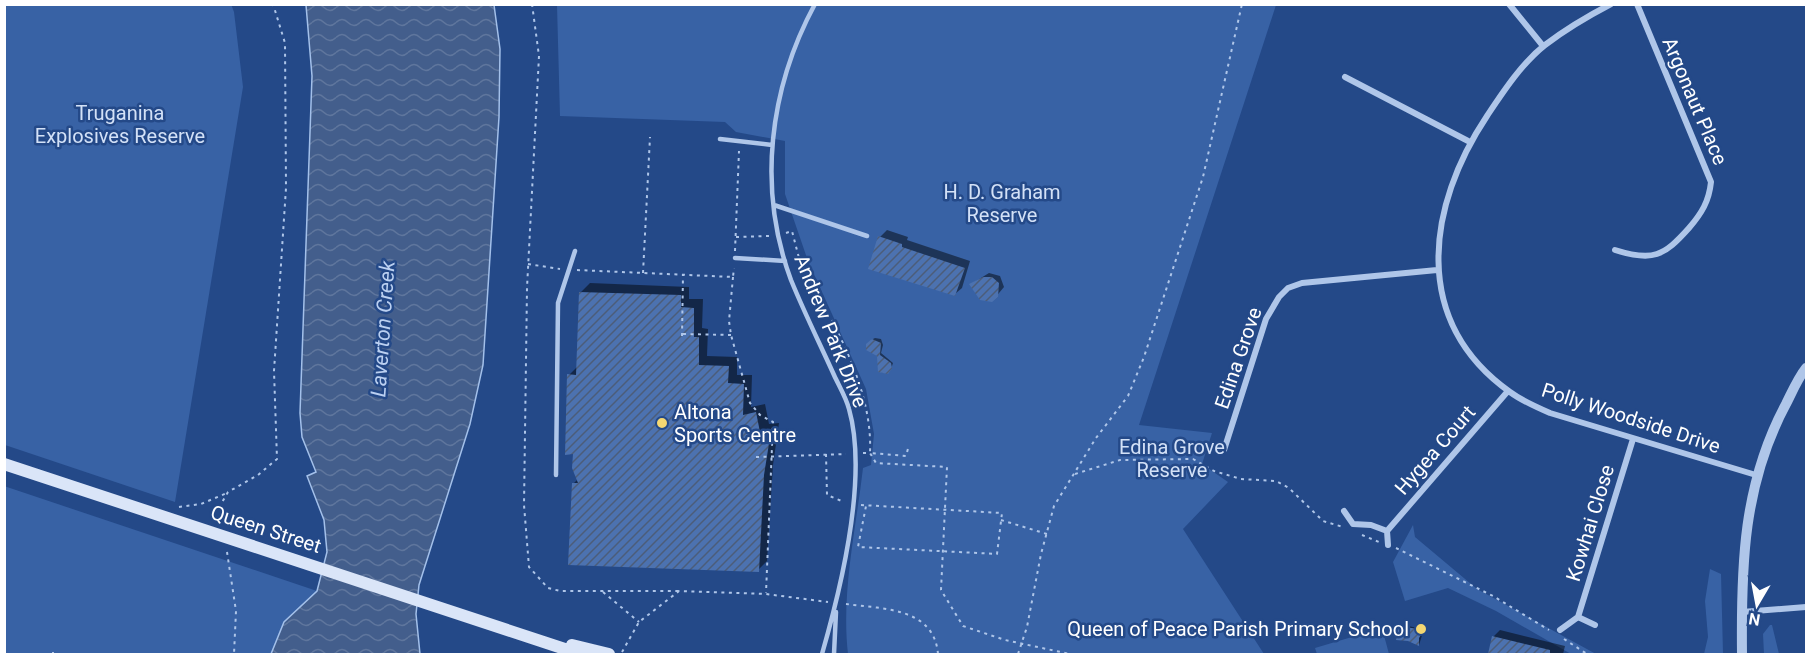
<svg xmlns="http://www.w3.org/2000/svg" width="1811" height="659" font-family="Roboto,sans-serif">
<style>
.green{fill:#3862a5}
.water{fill:url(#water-waves);stroke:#a3c0ea;stroke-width:1.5}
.shadow{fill:#0007}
.building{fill:url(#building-hatch)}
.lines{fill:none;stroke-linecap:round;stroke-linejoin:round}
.path{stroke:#afc6e9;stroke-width:2;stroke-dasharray:3 4.5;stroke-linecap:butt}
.service{stroke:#afc6e9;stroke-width:4.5}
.minor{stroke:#afc6e9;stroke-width:6}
.tertiary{stroke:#afc6e9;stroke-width:10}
.secondary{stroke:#dae5f8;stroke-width:12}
.poi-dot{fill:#f4d772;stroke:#244988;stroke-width:2}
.labels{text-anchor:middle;stroke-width:5;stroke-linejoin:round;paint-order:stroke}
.street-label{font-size:20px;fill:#fff;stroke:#244988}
.park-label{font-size:20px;fill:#d3e1f7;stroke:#244988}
.poi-label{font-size:20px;fill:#fff;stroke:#244988;text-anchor:start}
.water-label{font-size:21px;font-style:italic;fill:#bbd0f1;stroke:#244988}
</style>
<defs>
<pattern id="water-waves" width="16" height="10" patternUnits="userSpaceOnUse" patternTransform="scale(1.5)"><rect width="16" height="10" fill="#435e8c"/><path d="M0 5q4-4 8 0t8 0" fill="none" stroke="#5f769d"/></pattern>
<pattern id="building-hatch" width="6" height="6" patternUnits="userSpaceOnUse" patternTransform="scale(1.5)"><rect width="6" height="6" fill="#4c72b0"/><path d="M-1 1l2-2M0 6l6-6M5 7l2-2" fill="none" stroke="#4c5d79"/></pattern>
</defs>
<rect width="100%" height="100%" fill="#244988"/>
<!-- green -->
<path class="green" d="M5,4h226l3,8 9,75 -68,415 -170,-57z
M557,5h719l-137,420 73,8 -10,31 26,18 -45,47 81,125h-416c-7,-61 8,-125 15,-186l8,-3 3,-31 -8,-45 -58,-128 -23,-67v-53l-49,-9 -11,-10 -165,-6z
M4,486l313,105 -33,31 -13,32h-266z
M1413,525l2,12 62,52 119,65h-25l-75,-43 -48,-23 -43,13 -12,-39z
M1710,569l11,5 2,80h-19l4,-17 -3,-36z
M1770,625h2l7,29h-15l-1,-20z
M1382,628l7,26h-72l-2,-6z"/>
<!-- water -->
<path class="water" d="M306,5h188l6,44 -1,68 -16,248 -13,59 -51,161 -3,29 4,40h-149l13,-32 33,-31 10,-39 -3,-32 -17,-44 9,-4 -14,-35 -2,-24 12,-337z"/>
<!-- shadow -->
<path class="shadow" d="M887,230l21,7 -1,3 63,21 -8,27 -7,6 -75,-57z
M989,273l11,3 4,11 -10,12 -23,-15z
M590,283l99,4v12h14l-1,29 6,1 -1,27 30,1v18h15l-1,32 14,-3 4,20 10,-1 -6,42 -6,96 -9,9 -185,-86 5,-5 -9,-104 9,-9 3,-74z
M875,338l6,1 2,6 -2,8 12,10 -2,6 -8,4 -4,-2v-16l-8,-15z
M1402,625l22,4 -5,16 -10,-6 -8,-13z
M1500,630l65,16 -2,8h-74l4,-17z"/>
<!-- building -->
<path class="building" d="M878,236l24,8v3l63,21 -10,28 -87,-27z
M983,277h9l7,6 -1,14 -6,5 -12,-2 -11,-16z
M579,292l102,3v12l13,1v29h5v28l30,1 -1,17 16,1 -1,31 13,-3 4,20 11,-1 -7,44 -5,97 -191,-7 4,-82h6l-6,-15 1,-14 -8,1 2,-81 9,1z
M872,339l9,4 -1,12 11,8 1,5 -4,6 -10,-2 -1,-16 -11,-6v-6z
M1399,626l25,4 -5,8v8l-11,-5 -12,-1z
M1492,636l58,14v4h-62z"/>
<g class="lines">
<!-- path -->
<path class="path" d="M532,4l7,52 -12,232 -3,217 5,62 19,21 12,3h119
M786,233l6,-2 8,31 5,5c28,58 68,120 65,186l36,3 3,-11
M736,237l33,-1
M735,251l4,-100
M528,264l32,5
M577,270l156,7 1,-9
M643,273l7,-136
M733,277l-4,44 2,14 19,68 10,12 13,7 -7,171
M683,334l48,1
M682,336l1,-61
M863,453h7l6,10 71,4 -6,123 22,36 42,14 65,14
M826,454l1,41 17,7
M756,457l90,-3
M1075,474l45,-14 73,-1 21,12 27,8 35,2 13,7 34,33 20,6
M861,505l141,8 -5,41 -139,-7 8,-41
M179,507l22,-3 26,-11
M1001,520l46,14
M222,523l-1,-19 7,-12 30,-17 19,-16 -3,-88 12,-183 -1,-145 -12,-39
M1362,535l17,7
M1396,548l97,48 56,34
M227,552l9,59 -2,43
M603,592l36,30
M846,604c36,5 88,3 92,50
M1564,639l23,15
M622,652l17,-30 40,-31 87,3 62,8
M53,654v-2
M79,654v-1
M1018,654l9,-27 14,-73 13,-48 42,-68 32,-42 16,-39 59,-180 39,-173"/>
<!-- service -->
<path class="service" d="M815,4c-46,85 -58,185 -24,276 13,32 29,64 43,95 5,11 12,22 15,34 19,67 -8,179 -27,245
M720,139l52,6
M774,205l93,31
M735,258l50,3
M556,475l2,-172 17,-52
M834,654l2,-42"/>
<!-- minor -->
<path class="minor" d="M1509,4l34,42
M1611,4c-23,12 -45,25 -66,41 -23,18 -42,47 -58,71 -60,90 -77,205 23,276 12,9 26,15 40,21l206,62
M1345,77l125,65
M1615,250c38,12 49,6 74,-22 13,-15 20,-27 22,-46l-74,-178
M1224,450l42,-131 13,-22 9,-9 14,-5 135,-13
M1344,511l9,13 18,1 16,6 1,14
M1387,531l121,-140
M1742,612l64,-5
M1578,617l55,-178
M1560,630l18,-13 17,8"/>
<!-- tertiary -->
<path class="tertiary" d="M1742,654c-1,-89 1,-170 44,-250 6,-12 12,-26 20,-36"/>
<!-- secondary -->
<path class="secondary" d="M4,464l576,190
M572,645l37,9"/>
</g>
<!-- markers -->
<g class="poi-dot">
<circle cx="662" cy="423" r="6"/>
<circle cx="1421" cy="629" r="6"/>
</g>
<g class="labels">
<!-- street labels -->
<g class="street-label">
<text transform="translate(1695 101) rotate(67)" y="7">Argonaut Place</text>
<text transform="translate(831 331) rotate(68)" y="7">Andrew Park Drive</text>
<text transform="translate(1238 358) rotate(-71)" y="7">Edina Grove</text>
<text transform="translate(1631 418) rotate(18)" y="7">Polly Woodside Drive</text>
<text transform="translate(1435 450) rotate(-49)" y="7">Hygea Court</text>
<text transform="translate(1590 523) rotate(-73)" y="7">Kowhai Close</text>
<text transform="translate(266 529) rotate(18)" y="7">Queen Street</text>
</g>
<!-- park labels -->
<g class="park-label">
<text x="120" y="120">Truganina<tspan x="120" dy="23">Explosives Reserve</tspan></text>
<text x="1002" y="199">H. D. Graham<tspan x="1002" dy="23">Reserve</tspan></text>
<text x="1172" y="454">Edina Grove<tspan x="1172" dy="23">Reserve</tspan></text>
</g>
<!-- poi labels -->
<g class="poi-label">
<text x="674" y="419">Altona<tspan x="674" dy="23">Sports Centre</tspan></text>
<text x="1409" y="636" text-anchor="end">Queen of Peace Parish Primary School</text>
</g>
<!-- water labels -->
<g class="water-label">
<text transform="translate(383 329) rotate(-86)" y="7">Laverton Creek</text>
</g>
</g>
<!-- border -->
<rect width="1811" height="659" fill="none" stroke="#ffffff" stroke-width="12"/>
<!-- north arrow -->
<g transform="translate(1757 605) rotate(190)" stroke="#244988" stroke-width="4.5" paint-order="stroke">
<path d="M0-4.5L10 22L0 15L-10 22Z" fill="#ffffff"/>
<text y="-9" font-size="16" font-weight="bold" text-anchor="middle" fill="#ffffff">N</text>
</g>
</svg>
